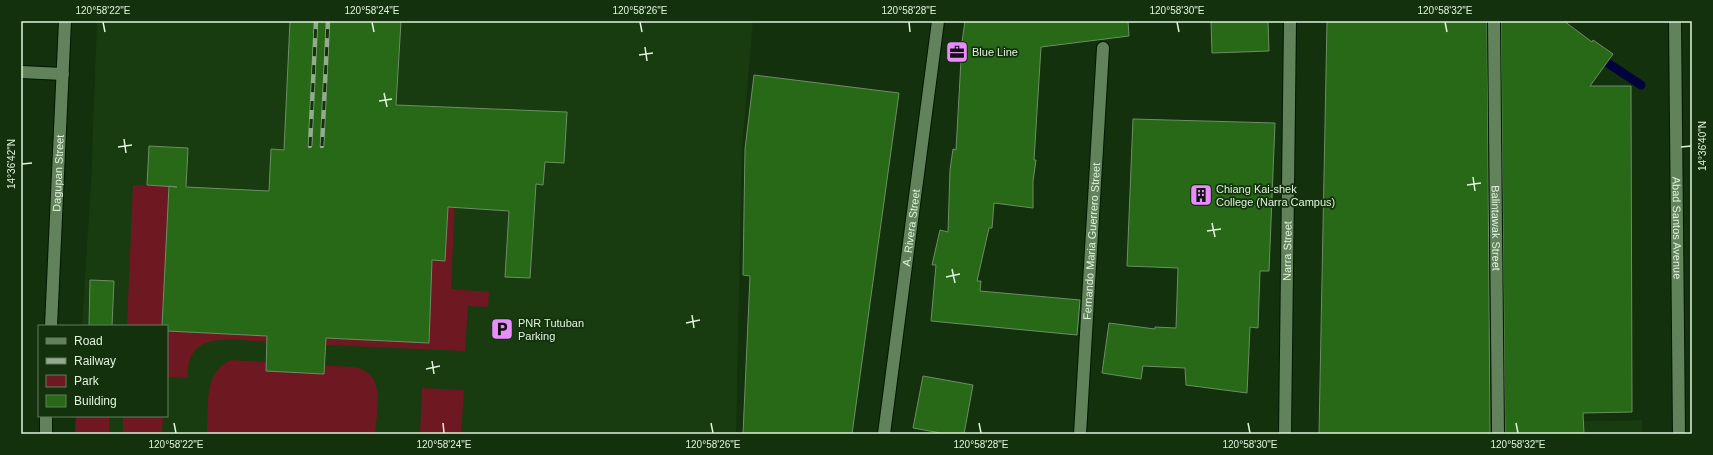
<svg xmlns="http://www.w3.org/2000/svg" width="1713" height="455" font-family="Helvetica,sans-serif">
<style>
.built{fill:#183b10}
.green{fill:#6e1922}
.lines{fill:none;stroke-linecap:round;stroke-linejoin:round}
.stream{stroke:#00043b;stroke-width:9}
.building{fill:#276917;stroke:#6d8e66}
.street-casing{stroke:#001800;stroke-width:14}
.secondary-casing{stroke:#001800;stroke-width:14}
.street{stroke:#61825b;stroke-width:12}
.secondary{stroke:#61825b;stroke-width:12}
.rail-casing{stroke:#94ab90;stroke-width:4.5}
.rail{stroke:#13310d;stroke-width:3;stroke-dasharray:9;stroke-linecap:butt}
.ticks{fill:none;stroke:#e1f3dd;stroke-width:1.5}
.labels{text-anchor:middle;stroke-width:3.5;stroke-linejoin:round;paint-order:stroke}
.poi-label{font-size:11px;fill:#e1f3dd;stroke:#13310d;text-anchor:start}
.street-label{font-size:11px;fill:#e1f3dd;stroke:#13310d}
.neatline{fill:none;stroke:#e1f3dd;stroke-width:1.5}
.ticks-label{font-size:10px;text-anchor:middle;fill:#e1f3dd}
</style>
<rect width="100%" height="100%" fill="#13310d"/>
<!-- built -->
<path class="built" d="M97,21h656l-11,128 -6,285h-661l1,-18h91v-90h-85l9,-143z
M1642,420v14h-96v-12z"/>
<!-- green -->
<path class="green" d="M133,185l36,1 -7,140h-35z
M448,199h7l-4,90 38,3 -1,15 -20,-1 -3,45 -139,-6v-7l103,5 3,-83h13z
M167,331l100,5v6c-21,-1 -62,-9 -74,11 -5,7 -5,16 -6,25l-20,-1z
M232,360l120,7c35,4 25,42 23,67h-168c2,-25 -5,-64 25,-74z
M422,388l42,2 -3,44h-41z
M76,416h33v18h-34z
M123,416h40l-1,18h-39z"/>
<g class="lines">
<!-- stream -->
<path class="stream" d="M1597,56l44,29"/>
</g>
<!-- building -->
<path class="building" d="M290,21h111l-5,84 171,7 -3,51 -19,-1 -2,23 -7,-1 -6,94 -25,-1 4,-66 -61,-4 -3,54 -13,-1 -3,83 -103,-5 -2,36 -58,-3 1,-35 -100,-5v-5h-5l7,-140 8,1 -30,-2 2,-39 39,2 -2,39 83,4 2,-42 13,1z
M965,21h163l1,15 -88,11 -7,113h2l-3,21v27l-39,-5 -2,25h-3l-12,53h4l-1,10 100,9 -3,35 -146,-14 5,-56h-4l8,-35 8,2 2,-62 3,-21 3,1 6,-108z
M1211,21h57l1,30 -57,2z
M1327,21h160l3,413h-171z
M1501,21h63l28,21 1,-2 20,14 -23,32h41l1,326 -49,1 1,21h-79z
M754,75l145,18 -47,341h-109l7,-158 -7,-1 2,-126z
M1133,119l142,4 -6,148h-9l-2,57 -8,-1 -3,66 -61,-8 -1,-17 -42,-2 -2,13 -39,-6 7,-50 46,6v-2l21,1 2,-60 -51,-2z
M90,280l24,1 -2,45h-23z
M923,376l50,9 -9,49h-18l-33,-6z"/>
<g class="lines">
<!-- street casing -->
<g class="street-casing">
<g id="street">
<path id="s1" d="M1494,22l4,412"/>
<path d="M21,72l42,2"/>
<path id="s2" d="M1080,434l23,-386"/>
<path id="s3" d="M1285,434l5,-413"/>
</g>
</g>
<!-- secondary casing -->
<g class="secondary-casing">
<g id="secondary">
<path id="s4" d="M1675,21l4,413"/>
<path id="s5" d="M51,326l14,-305"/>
<path d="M46,434v-18"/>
<path id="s6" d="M884,434l54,-413"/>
</g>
</g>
<!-- street -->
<use href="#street" class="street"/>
<!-- secondary -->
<use href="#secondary" class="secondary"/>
<!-- rail casing -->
<g class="rail-casing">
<path id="rail" d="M310,146l6,-125
M322,146l6,-125"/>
</g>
<!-- rail -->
<use href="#rail" class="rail"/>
</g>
<!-- ticks -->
<path class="ticks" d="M103,22l2,10M372,22l2,10M640,22l2,10M909,22l1,10M1177,22l2,10M1445,22l2,10M645,47l2,14M639,55l14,-2M384,93l3,14M379,101l13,-2M124,139l2,14M118,147l14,-2M1681,147l10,-1M22,164l10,-1M1473,177l2,14M1467,185l14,-2M1212,223l3,14M1207,231l14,-2M952,269l3,14M946,277l14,-3M692,315l2,13M686,323l14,-3M432,361l2,13M426,369l14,-3M174,423l2,10M443,423l1,10M711,423l2,10M979,423l2,10M1248,423l2,10M1516,423l2,10"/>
<!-- icons -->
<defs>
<g id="office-square" transform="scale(1.15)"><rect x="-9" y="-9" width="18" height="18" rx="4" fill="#e98dfe" stroke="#13310d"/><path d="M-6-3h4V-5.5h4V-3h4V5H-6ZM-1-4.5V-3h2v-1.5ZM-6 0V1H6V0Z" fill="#111"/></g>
<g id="building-square" transform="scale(1.15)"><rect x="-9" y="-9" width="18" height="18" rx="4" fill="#e98dfe" stroke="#13310d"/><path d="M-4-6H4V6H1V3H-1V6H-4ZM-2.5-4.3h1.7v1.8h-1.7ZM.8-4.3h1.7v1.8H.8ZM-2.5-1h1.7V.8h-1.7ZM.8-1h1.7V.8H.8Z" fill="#111"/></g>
<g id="parking-square" transform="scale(1.15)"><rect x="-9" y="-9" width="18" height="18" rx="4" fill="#e98dfe" stroke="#13310d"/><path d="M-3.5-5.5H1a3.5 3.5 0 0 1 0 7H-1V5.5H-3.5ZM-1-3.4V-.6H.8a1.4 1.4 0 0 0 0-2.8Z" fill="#111"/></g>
</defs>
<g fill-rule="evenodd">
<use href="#office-square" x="957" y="52"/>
<use href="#building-square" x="1201" y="195"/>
<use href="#parking-square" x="502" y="329"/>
</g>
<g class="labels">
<!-- poi labels -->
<g class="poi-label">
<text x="972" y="56">Blue Line</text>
<text x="1216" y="193">Chiang Kai-shek<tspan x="1216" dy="13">College (Narra Campus)</tspan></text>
<text x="518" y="327">PNR Tutuban<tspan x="518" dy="13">Parking</tspan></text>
</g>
<!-- street labels -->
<g class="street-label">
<text dy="4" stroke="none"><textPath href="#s5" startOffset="153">Dagupan Street</textPath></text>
<text dy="4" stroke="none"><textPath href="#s6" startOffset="208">A. Rivera Street</textPath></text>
<text dy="4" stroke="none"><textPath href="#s1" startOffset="206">Balintawak Street</textPath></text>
<text dy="4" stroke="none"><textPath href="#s4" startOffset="207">Abad Santos Avenue</textPath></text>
<text dy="4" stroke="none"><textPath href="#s2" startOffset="193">Fernando Maria Guerrero Street</textPath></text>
<text dy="4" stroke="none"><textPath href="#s3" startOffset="183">Narra Street</textPath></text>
</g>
</g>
<!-- border -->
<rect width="1713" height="455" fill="none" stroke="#13310d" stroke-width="44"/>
<!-- legend -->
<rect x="38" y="325" width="130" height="92" fill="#13310d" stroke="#657f60"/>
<rect x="46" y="338" width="20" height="6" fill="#61825b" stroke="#657f60"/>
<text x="74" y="345" font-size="12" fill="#e1f3dd">Road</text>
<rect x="46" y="358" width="20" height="6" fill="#94ab90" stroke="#657f60"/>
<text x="74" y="365" font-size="12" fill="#e1f3dd">Railway</text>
<rect x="46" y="375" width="20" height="12" fill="#6e1922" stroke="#657f60"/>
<text x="74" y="385" font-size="12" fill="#e1f3dd">Park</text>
<rect x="46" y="395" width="20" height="12" fill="#276917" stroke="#657f60"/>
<text x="74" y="405" font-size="12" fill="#e1f3dd">Building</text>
<rect x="22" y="22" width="1669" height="411" class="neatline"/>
<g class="ticks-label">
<text x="103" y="14">120°58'22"E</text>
<text x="372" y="14">120°58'24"E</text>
<text x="640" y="14">120°58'26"E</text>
<text x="909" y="14">120°58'28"E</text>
<text x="1177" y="14">120°58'30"E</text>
<text x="1445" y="14">120°58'32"E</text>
<text transform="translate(1702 146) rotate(-90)" y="4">14°36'40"N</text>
<text transform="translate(11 164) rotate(-90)" y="4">14°36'42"N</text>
<text x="176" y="448">120°58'22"E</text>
<text x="444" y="448">120°58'24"E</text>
<text x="713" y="448">120°58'26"E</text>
<text x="981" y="448">120°58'28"E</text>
<text x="1250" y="448">120°58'30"E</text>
<text x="1518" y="448">120°58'32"E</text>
</g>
</svg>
